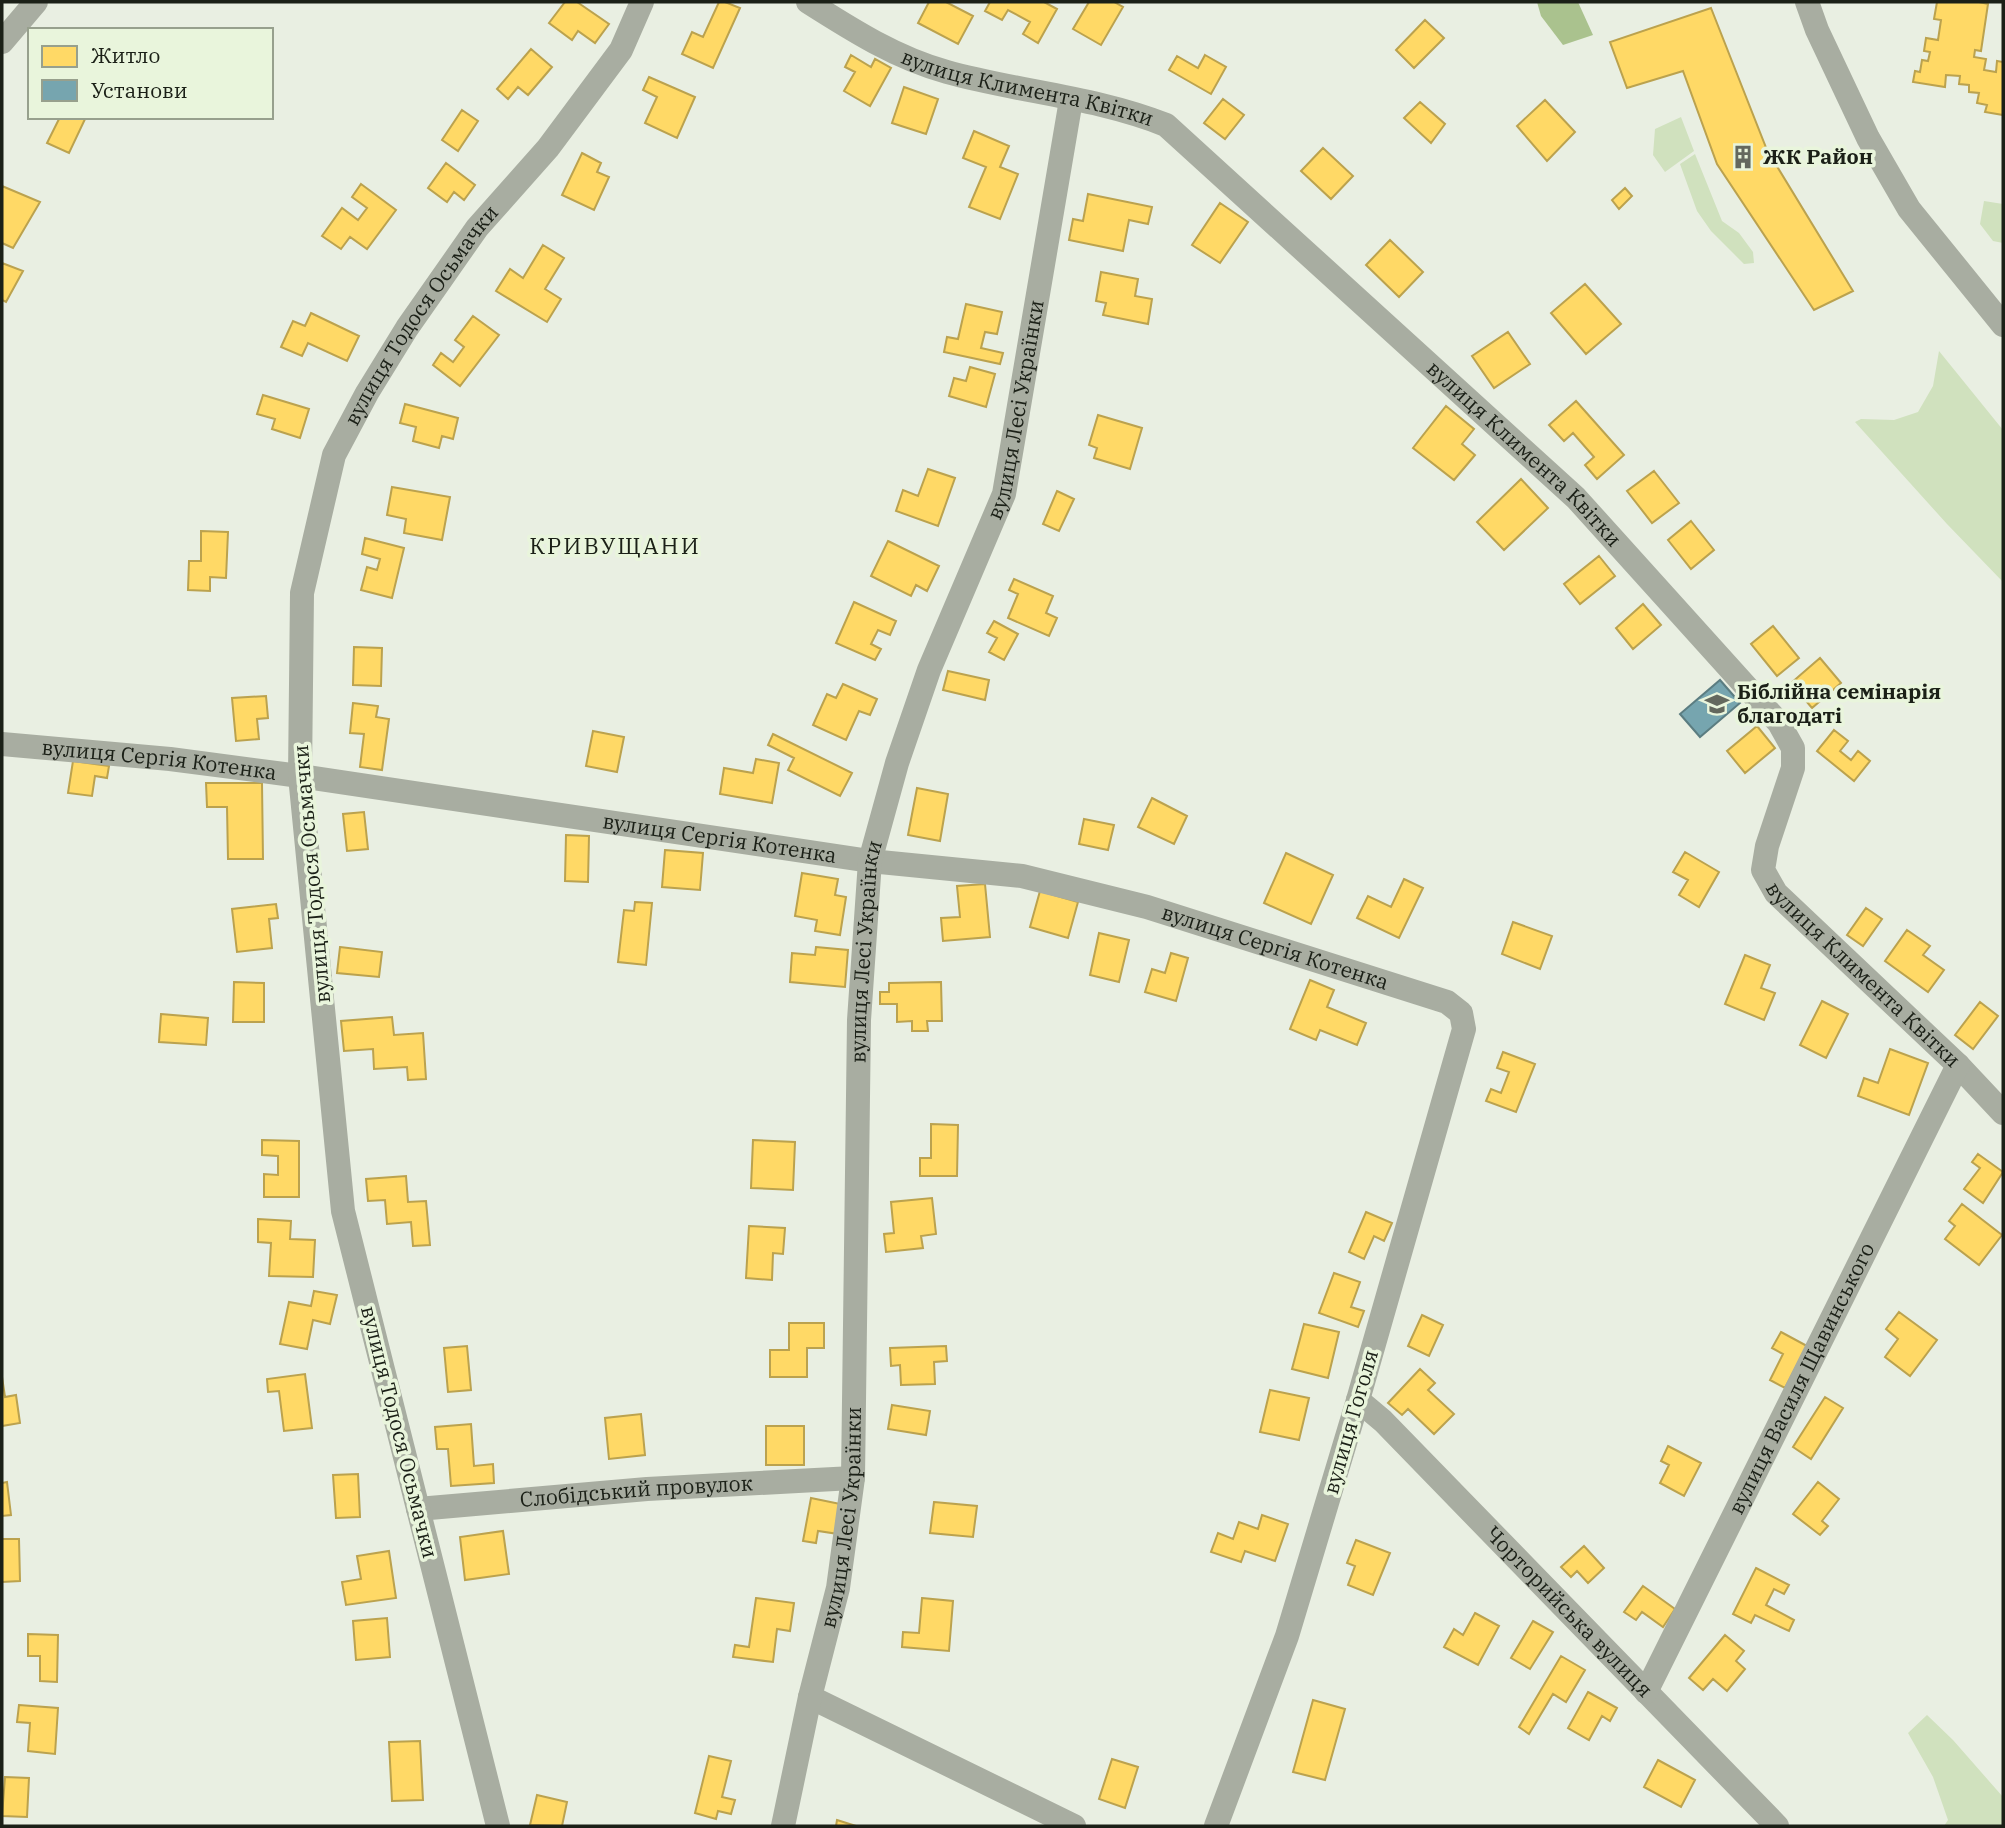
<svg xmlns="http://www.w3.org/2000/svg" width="2005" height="1828" font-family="'IBM Plex Serif',serif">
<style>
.green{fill:#d0e1be}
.water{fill:#aac28e}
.homes{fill:#ffd966;stroke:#bba24e;stroke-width:2}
.public{fill:#76a5af;stroke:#5b7d81;stroke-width:2}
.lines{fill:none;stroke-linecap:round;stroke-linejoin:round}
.minor{stroke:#a8ada1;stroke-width:24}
.labels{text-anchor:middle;stroke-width:7;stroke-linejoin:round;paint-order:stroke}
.street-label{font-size:21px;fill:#1b2017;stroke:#e9f5dc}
.poi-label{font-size:21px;font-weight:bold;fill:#1b2017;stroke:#e9f5dc;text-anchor:start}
.neighbourhood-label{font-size:23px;letter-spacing:2px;fill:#1b2017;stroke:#e9f5dc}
</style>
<rect width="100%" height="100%" fill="#e9efe2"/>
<!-- green -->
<path class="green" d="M1681,117l13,34 -29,21 -12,-17 2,-26z
M1695,154l27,67 17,12 14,19 1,11 -10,1 -33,-33 -14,-20 -17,-47z
M1984,201l19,3v39l-10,-2 -13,-17z
M1939,351l64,79v152l-56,-58 -92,-102 6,-3 33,1 24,-8 15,-26z
M1927,1715l26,25 50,57v29h-59l4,-6 -15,-43 -25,-44z"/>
<!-- water -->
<path class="water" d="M1537,2h41l15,33 -30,10 -22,-29z"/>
<!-- homes -->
<path class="homes" d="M565,2h12l32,22 -14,19 -17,-12 -6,9 -23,-17z
M719,2h6l15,6 -27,60 -31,-14 10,-22 11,5z
M929,2h17l27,14 -15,28 -40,-21z
M990,2h54l13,7 -19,34 -15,-9 7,-12 -22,-12 -6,10 -17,-9z
M1089,2h25l9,5 -22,38 -28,-16z
M1937,2h42l9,2 -7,47 -6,-1 -1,7 12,2 -2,11 12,2 1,-11 6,1v53l-18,-3 2,-7 -10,-2 2,-10 -10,-1v-7l-10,-1 1,-8 -14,-1 -1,12 -32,-5 2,-11 5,1 2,-12 6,1 2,-9 -6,-1 2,-13 12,2 3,-20 -7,-1z
M1711,8l56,142 86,141 -39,19 -97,-146 -34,-93 -56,17 -17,-46z
M1425,20l19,18 -30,30 -18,-18z
M531,49l21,18 -24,28 -10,-8 -10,12 -11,-10z
M851,55l20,12 4,-8 16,9 -21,38 -26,-15 11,-19 -10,-5z
M1205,55l21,12 -15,27 -42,-24 8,-14 21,12z
M649,77l46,20 -18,41 -32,-15 12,-26 -14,-7z
M904,87l34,12 -12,35 -34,-11z
M1223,99l21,16 -19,24 -21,-16z
M1545,100l30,32 -28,29 -30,-35z
M1420,102l25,22 -14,19 -27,-25z
M462,110l16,11 -20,30 -16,-11z
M60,117h26l-17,36 -22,-10z
M974,131l35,15 -9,21 18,7 -18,45 -31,-12 17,-40 -23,-9z
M1323,148l30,28 -22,23 -30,-28z
M582,153l19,10 -4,9 12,5 -15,33 -32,-15z
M446,163l29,22 -11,15 -10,-8 -7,10 -19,-14z
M361,184l35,26 -29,39 -17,-12 -9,12 -19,-13 20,-28 16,12 9,-12 -15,-11z
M2,186l38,16 -27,46 -11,-5z
M1625,188l7,8 -13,13 -7,-9z
M1088,194l64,13 -4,17 -19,-4 -6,31 -54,-11 4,-21 10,2z
M1220,203l28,19 -28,41 -28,-18z
M1390,240l33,32 -24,25 -33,-32z
M543,245l21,13 -19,31 16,10 -14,23 -51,-31 14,-22 13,9z
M2,263l21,8 -17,31 -4,-2z
M1101,272l37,7 -3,17 17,3 -4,25 -45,-9 3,-12 -10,-2z
M1585,284l36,40 -35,30 -35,-41z
M966,304l36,8 -5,22 -12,-2 -4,16 22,5 -3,11 -56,-12 3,-15 11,2z
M311,313l48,23 -12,25 -39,-18 -6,13 -21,-9 12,-26 12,5z
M473,316l26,19 -39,51 -27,-21 8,-12 12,9 11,-15 -9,-7z
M1508,332l22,32 -36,24 -22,-32z
M970,367l25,7 -9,33 -37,-11 5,-18 12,3z
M263,395l46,14 -9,29 -28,-9 3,-10 -18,-5z
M1576,401l48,54 -27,24 -12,-14 9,-8 -21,-24 -9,8 -15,-16z
M405,404l53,14 -5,21 -11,-3 -3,12 -26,-7 3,-14 -16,-4z
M1446,406l28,23 -12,15 13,11 -21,25 -41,-32z
M1098,415l44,13 -12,41 -36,-11 3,-10 -8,-3z
M928,469l27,9 -17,48 -42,-15 7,-21 15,6z
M1654,471l25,32 -27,20 -25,-32z
M1521,479l27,29 -44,42 -27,-28z
M392,487l58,10 -8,43 -38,-7 2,-14 -19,-4z
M1057,491l17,8 -15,32 -16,-7z
M1691,521l23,29 -23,19 -23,-29z
M201,531l27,1 -2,46 -16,-1v14l-22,-1 1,-29h12z
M365,538l39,10 -12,50 -31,-8 6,-23 10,3 3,-11 -18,-5z
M888,541l51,25 -12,25 -11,-6 -5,11 -40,-20z
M1599,556l16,20 -35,28 -16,-20z
M1014,579l39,17 -7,17 11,5 -8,18 -41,-18 10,-24 -9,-4z
M854,602l42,19 -6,14 -12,-5 -7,14 10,5 -6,11 -39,-17z
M1643,604l18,21 -28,24 -17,-21z
M994,621l24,13 -14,26 -15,-8 8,-14 -10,-5z
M1773,626l26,32 -22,18 -26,-32z
M354,647l28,1 -1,38 -28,-1z
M1820,658l21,25 -29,25 -21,-25z
M948,671l41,9 -4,20 -42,-10z
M843,684l34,15 -7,16 -11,-4 -13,29 -33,-15 14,-31 9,4z
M266,696l2,22 -11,1 2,20 -23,2 -4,-43z
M353,703l25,3 -2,11 13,2 -7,51 -22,-3 4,-33 -14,-1z
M1757,726l18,22 -30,25 -18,-22z
M1834,730l14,11 -8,10 11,9 7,-9 12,10 -16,20 -37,-30z
M593,731l31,6 -7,35 -31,-6z
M773,734l79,39 -12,23 -52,-26 6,-12 -26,-13z
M756,759l23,4 -7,40 -52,-9 4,-26 29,5z
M73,761l36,5 -2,12 -12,-2 -3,20 -24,-3z
M206,783h56l1,76h-35l-1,-52h-20z
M917,788l31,6 -8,47 -32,-6z
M1152,798l35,18 -13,28 -36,-17z
M364,812l4,37 -21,2 -4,-37z
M1084,819l30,6 -6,25 -29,-6z
M566,835l23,1 -1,46 -23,-1z
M665,850l38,3 -3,37 -38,-3z
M1685,852l34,20 -20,35 -20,-12 9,-15 -15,-8z
M1286,853l47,22 -22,49 -47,-21z
M802,873l36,6 -3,16 11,2 -6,38 -25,-4 2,-11 -22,-4z
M1404,879l19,9 -24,50 -42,-20 11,-22 23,11z
M985,884l5,53 -47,4 -2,-23 19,-1 -3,-31z
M1040,891l38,11 -10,36 -38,-11z
M635,902l17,1 -6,62 -28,-3 6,-52 10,1z
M276,904l2,14 -9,1 3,29 -35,4 -5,-43z
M1866,908l16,11 -19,27 -16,-11z
M1513,922l39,14 -12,33 -38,-15z
M1907,930l23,16 -7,9 21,15 -16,22 -43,-31z
M1099,933l30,7 -10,42 -29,-7z
M340,947l42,5 -3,25 -42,-4z
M816,947l32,3 -3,37 -55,-5 2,-29 23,2z
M1171,953l17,5 -12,43 -31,-9 7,-23 13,4z
M1745,955l25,10 -9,23 14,5 -11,27 -39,-16z
M1310,980l24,10 -7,17 39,16 -9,22 -37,-15 -4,10 -26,-11z
M234,982l30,1v39h-31z
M941,982l1,39h-15l1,10h-16v-10l-15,1v-18h-17v-12h9v-9z
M1822,1001l26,13 -22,44 -26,-13z
M1980,1002l18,14 -25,33 -18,-14z
M161,1014l47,4 -2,27 -47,-3z
M392,1017l2,18 29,-2 3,46 -18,1 -1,-13 -33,2 -1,-20 -29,2 -3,-30z
M1890,1049l38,14 -19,52 -51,-19 6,-18 14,5z
M1503,1052l32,12 -19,48 -30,-11 5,-12 10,4 8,-21 -12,-4z
M931,1124l27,1 -1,51h-37v-18h11z
M262,1140l37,1v56h-35v-23l14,1v-19l-16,-1z
M753,1140l42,2 -2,48 -42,-2z
M1978,1154l25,18 -20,31 -19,-14 16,-21 -8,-6z
M406,1176l2,26 18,-1 4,44 -17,1 -2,-24 -24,2 -2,-24 -17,1 -2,-22z
M932,1198l4,36 -15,2 2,12 -37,4 -2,-18 10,-1 -3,-31z
M1962,1204l40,31 -23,30 -34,-26 10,-13 -6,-5z
M1366,1212l26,11 -8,18 -10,-5 -10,23 -15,-7z
M258,1219l33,2 -1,18 25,1 -2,37 -44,-1 2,-33 -13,-1z
M749,1226l36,2 -2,26 -10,-1 -1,27 -26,-2z
M1334,1273l26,9 -9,25 13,4 -6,16 -39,-14z
M314,1291l23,4 -7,29 -17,-4 -6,29 -27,-5 9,-42 22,4z
M1899,1312l38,28 -27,36 -25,-19 13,-18 -12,-10z
M1422,1315l21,10 -14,31 -21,-10z
M789,1323h35v25h-17v29h-37v-27h19z
M1304,1324l35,8 -11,46 -36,-9z
M1781,1332l26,14 -22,42 -15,-8 13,-26 -11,-6z
M467,1346l4,44 -23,2 -4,-44z
M946,1346l1,15 -13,1 1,22 -34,1 -1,-20 -9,1 -1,-18z
M1420,1369l15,14 -7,7 26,24 -20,20 -26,-25 -6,6 -14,-12z
M305,1374l7,54 -28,3 -5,-40 -11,1 -1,-13z
M2,1377l3,20 11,-2 4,28 -18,3z
M1270,1390l39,8 -10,42 -39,-8z
M1825,1397l18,11 -32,51 -18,-12z
M892,1405l38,6 -4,24 -38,-6z
M641,1414l4,41 -36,4 -4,-41z
M471,1424l3,42 19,-2 1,19 -43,3 -3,-37h-11l-2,-22z
M766,1426h38v39h-38z
M1668,1446l33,17 -17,33 -24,-13 9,-18 -8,-4z
M358,1474l2,43 -24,1 -3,-43z
M7,1482l4,33 -9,1v-33z
M1818,1482l21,17 -17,22 6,5 -8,9 -27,-21z
M811,1498l39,8 -5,29 -27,-4 -2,12 -13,-2z
M934,1502l43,4 -4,31 -43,-4z
M1262,1515l26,9 -13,37 -30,-10 -4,11 -30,-10 7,-19 15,6 6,-17 19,7z
M503,1531l6,43 -44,6 -5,-43z
M2,1539h17l1,42 -18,1z
M1356,1540l34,13 -17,42 -25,-10 7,-19 -8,-3z
M1584,1546l20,22 -16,15 -11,-12 -6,6 -10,-10z
M389,1551l7,47 -50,7 -4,-23 19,-3 -4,-23z
M1756,1568l33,17 -5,9 -10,-5 -8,16 28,15 -5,11 -34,-16 -4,8 -18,-9z
M1643,1586l32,23 -12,18 -21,-15 -6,8 -12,-8z
M756,1598l38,5 -4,28 -13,-2 -4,33 -40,-5 2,-12 14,2z
M922,1598l31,3 -4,50 -47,-4 1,-15 16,1z
M1475,1613l24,13 -21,39 -34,-18 10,-18 9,6z
M387,1618l3,39 -34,3 -3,-39z
M1533,1621l20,11 -23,37 -19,-11z
M28,1634l30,1 -1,47 -17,-1v-25h-12z
M1725,1635l19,16 -8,10 9,8 -18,22 -14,-12 -10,11 -14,-12z
M1561,1656l24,14 -19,32 -13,-8 -24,40 -10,-7z
M1588,1692l29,16 -7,13 -8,-5 -13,24 -21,-12z
M1313,1700l32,9 -20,71 -32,-8z
M19,1705l39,3 -3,46 -27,-3 2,-28 -13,-1z
M420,1741l3,59 -31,1 -3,-59z
M709,1756l22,5 -9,36 13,3 -4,14 -13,-3 -2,8 -21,-6z
M1112,1759l26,8 -13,41 -26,-9z
M1658,1760l37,20 -14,27 -37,-20z
M5,1777l24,1 -2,39 -25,-1z
M537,1795l30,7 -5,24 -32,-1z
M837,1820l19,6h-20z"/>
<!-- public -->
<path class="public" d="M1720,680l20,23 -40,34 -20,-23z"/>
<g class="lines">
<!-- minor -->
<g class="minor">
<path id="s1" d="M808,2c44,28 88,56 139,70 72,20 149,25 219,53l410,373 203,225 14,25v20l-26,78 -4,24 13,23 182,172 45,48"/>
<path d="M1807,2l10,28 51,108 41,71 94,116"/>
<path d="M2,42l34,-40"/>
<path id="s2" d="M2,744l168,15 130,17 570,85 152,15 125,31 300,95 14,11 3,16 -106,371 -71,236 -71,190"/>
<path id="s3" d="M1358,1400l25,21 394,405"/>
<path id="s4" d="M418,1509l229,-20 206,-11"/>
<path id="s5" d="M1646,1692l312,-627"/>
<path d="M810,1697l264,129"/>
<path id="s6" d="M498,1826l-155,-615 -43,-435 2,-183 32,-138 33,-62 40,-65 70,-100 71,-80 73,-98 21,-48"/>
<path id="s7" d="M783,1826l27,-129 28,-109 15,-110 6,-458 11,-159 27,-98 32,-93 75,-176 67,-394"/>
</g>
</g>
<!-- icons -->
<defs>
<g id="building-bare" transform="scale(1.89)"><path d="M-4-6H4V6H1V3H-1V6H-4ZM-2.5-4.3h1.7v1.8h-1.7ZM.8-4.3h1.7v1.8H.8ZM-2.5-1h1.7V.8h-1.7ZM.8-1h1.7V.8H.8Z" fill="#63685e" stroke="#e9f5dc" stroke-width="2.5" paint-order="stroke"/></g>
<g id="university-bare" transform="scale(1.89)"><path d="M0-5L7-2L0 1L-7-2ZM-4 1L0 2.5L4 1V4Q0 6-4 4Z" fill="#63685e" stroke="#e9f5dc" stroke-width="2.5" paint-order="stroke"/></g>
</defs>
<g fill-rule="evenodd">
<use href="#building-bare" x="1743" y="157"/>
<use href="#university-bare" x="1717" y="704"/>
</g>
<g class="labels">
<!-- street labels -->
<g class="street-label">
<text dy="7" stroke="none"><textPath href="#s1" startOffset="238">вулиця Климента Квітки</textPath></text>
<text dy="7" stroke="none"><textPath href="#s6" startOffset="1561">вулиця Тодося Осьмачки</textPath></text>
<text dy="7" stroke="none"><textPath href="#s7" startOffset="1449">вулиця Лесі Українки</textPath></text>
<text dy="7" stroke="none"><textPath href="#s1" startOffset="868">вулиця Климента Квітки</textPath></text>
<text dy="7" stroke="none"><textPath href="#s2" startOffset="158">вулиця Сергія Котенка</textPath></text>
<text dy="7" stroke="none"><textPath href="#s2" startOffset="724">вулиця Сергія Котенка</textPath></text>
<text transform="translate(312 874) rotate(-95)" y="7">вулиця Тодося Осьмачки</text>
<text dy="7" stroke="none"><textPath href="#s2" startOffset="1292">вулиця Сергія Котенка</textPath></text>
<text dy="7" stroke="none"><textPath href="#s7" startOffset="882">вулиця Лесі Українки</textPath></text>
<text dy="7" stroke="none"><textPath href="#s1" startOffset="1540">вулиця Климента Квітки</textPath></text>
<text dy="7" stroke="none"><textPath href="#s5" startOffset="350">вулиця Василя Щавинського</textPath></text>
<text transform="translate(1351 1422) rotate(-74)" y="7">вулиця Гоголя</text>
<text transform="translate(399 1432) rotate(76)" y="7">вулиця Тодося Осьмачки</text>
<text dy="7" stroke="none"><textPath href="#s4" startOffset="219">Слобідський провулок</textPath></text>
<text dy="7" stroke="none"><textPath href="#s7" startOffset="315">вулиця Лесі Українки</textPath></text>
<text dy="7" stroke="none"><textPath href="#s3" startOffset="299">Чорторийська вулиця</textPath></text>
</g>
<!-- poi labels -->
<g class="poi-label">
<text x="1763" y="164">ЖК Район</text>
<text x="1737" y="699">Біблійна семінарія<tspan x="1737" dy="24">благодаті</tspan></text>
</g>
<!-- neighbourhood labels -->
<g class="neighbourhood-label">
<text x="615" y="554">КРИВУЩАНИ</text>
</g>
</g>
<!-- border -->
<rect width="2005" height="1828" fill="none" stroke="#1b2017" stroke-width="7"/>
<!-- legend -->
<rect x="28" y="28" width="245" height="91" fill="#e9f5dc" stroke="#97a08d" stroke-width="2"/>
<rect x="42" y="46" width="35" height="21" fill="#ffd966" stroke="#97a08d" stroke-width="2"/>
<text x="91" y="63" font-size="21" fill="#1b2017">Житло</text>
<rect x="42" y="80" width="35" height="21" fill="#76a5af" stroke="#97a08d" stroke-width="2"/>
<text x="91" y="98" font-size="21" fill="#1b2017">Установи</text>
</svg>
